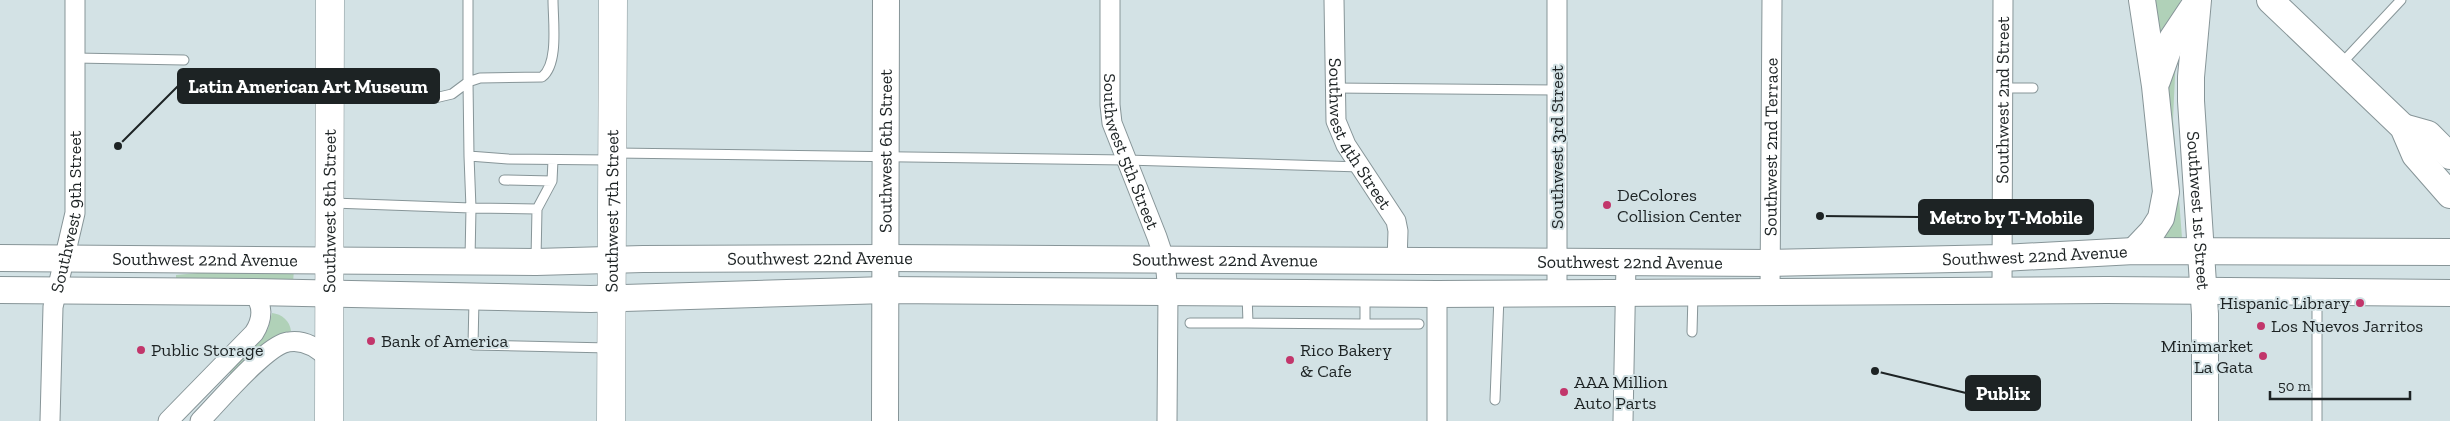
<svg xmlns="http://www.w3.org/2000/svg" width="2450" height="421" font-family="'Zilla Slab',serif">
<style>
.grass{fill:#b0d1b8}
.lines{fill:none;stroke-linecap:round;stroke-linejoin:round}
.lane-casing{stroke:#879598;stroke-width:11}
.street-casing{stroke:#879598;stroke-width:21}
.secondary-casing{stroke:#879598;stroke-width:28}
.primary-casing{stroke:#879598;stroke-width:29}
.lane{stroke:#fff;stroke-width:9}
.street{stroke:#fff;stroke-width:19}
.secondary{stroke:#fff;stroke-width:26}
.primary{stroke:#fff;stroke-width:28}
.poi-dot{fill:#c2366b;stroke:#d3e2e5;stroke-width:2}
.labels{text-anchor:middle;stroke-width:4;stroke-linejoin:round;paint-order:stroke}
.street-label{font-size:18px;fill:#1d2324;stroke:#d3e2e5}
.poi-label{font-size:18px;fill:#1d2324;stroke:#d3e2e5;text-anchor:start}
.leader{fill:none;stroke:#1d2324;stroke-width:2}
.callout-dot{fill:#1d2324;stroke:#d3e2e5;stroke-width:2}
.callout{fill:#1d2324;stroke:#1d2324;stroke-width:2}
.callout-label{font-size:19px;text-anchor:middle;font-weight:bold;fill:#fff}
</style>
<rect width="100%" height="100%" fill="#d3e2e5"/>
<!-- grass -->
<path class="grass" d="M2155,0h26l-20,39z
M2176,55l-3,64 9,119 -25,2 9,-156z
M240,269h54l-1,14 -117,-3v-5z
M272,313c10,1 18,8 19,18l-16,5 -40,38 -4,1 -2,-4 39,-42z"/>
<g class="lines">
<!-- lane casing -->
<g class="lane-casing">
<path id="lane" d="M75,58l109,2
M2341,64l60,-64
M1334,88l223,2
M2002,88h31
M332,98h103l17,-4 16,-12v-82
M616,153l510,7 235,7
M469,156l-1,-74 12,-4 62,-1c17,-13 11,-56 11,-77
M504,180l48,1
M333,203l138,5 -2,-52 39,3 101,1
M470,259l1,-51 66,1
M536,259l1,-50 15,-28 1,-21
M1247,294l1,29 117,1
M1365,296v28h54
M474,300l-1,45 136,3
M1190,323h58
M1692,332l1,-37
M1495,400l4,-104
M2317,421v-126"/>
</g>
<!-- street casing -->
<g class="street-casing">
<g id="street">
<path id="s1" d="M1110,0v105l2,18 45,114 8,24 3,31 -1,129"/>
<path id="s2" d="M1334,0l2,121 10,24 50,76 2,10 -1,31"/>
<path id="s3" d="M2002,291l1,-291"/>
<path id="s4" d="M1770,293l2,-293"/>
<path d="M1437,294v127"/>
<path d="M1557,294v-294"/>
<path id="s5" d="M50,421l3,-114 22,-94v-213"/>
<path d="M168,421l86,-88c9,-14 10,-29 -2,-41"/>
<path d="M200,421c17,-17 66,-76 88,-79 16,-3 30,6 41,17"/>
<path d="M1623,421l3,-159"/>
</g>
</g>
<!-- secondary casing -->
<g class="secondary-casing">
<g id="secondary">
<path id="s6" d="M2198,0l-7,77v24l14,213v107"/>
<path d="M2270,0l133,127 12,28 35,40"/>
<path d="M2157,81l15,-42 24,-36"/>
<path d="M2403,127l25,7 22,22"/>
<path d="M2134,251l18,-19 9,-14 5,-26 -11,-106 -13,-86"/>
<path id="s7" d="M0,258l536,4 107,-3 243,-1 885,5 231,-5 132,-7 316,1"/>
<path d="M0,290l252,2 339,7 295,-9 551,4 670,-4 343,3"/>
<path id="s8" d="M885,421l1,-421"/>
</g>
</g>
<!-- primary casing -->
<g class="primary-casing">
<g id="primary">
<path id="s9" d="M329,421l1,-421"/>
<path id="s10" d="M611,421l2,-421"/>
</g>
</g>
<!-- lane -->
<use href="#lane" class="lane"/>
<!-- street -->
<use href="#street" class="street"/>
<!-- secondary -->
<use href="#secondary" class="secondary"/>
<!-- primary -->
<use href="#primary" class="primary"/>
</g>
<!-- markers -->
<g class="poi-dot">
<circle cx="1607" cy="205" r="5"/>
<circle cx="2360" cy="303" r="5"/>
<circle cx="2261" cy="326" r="5"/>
<circle cx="371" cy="341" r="5"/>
<circle cx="141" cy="350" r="5"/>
<circle cx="2263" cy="356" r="5"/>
<circle cx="1290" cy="360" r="5"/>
<circle cx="1564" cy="392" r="5"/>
</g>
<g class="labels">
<!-- street labels -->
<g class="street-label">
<text dy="6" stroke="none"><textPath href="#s3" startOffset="191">Southwest 2nd Street</textPath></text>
<text dy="6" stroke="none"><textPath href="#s2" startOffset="140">Southwest 4th Street</textPath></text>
<text transform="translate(1557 147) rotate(-90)" y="6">Southwest 3rd Street</text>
<text dy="6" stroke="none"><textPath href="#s4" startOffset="146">Southwest 2nd Terrace</textPath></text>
<text dy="6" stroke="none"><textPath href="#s8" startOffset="270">Southwest 6th Street</textPath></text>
<text dy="6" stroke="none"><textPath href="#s1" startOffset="155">Southwest 5th Street</textPath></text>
<text dy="6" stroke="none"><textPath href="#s6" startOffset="211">Southwest 1st Street</textPath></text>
<text dy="6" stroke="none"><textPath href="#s5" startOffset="211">Southwest 9th Street</textPath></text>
<text dy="6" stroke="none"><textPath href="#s9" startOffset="210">Southwest 8th Street</textPath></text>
<text dy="6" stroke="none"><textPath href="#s10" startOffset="210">Southwest 7th Street</textPath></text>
<text dy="6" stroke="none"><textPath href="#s7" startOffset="2035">Southwest 22nd Avenue</textPath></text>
<text dy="6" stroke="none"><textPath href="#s7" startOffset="205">Southwest 22nd Avenue</textPath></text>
<text dy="6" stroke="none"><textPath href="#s7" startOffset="820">Southwest 22nd Avenue</textPath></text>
<text dy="6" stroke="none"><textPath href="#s7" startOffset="1225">Southwest 22nd Avenue</textPath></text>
<text dy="6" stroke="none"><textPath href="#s7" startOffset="1630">Southwest 22nd Avenue</textPath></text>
</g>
<!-- poi labels -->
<g class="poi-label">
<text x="1617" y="201">DeColores<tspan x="1617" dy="21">Collision Center</tspan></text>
<text x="2350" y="309" text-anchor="end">Hispanic Library</text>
<text x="2271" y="332">Los Nuevos Jarritos</text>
<text x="381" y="347">Bank of America</text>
<text x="2253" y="352" text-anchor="end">Minimarket<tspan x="2253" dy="21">La Gata</tspan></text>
<text x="151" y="356">Public Storage</text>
<text x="1300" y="356">Rico Bakery<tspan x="1300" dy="21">&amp; Cafe</tspan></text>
<text x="1574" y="388">AAA Million<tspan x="1574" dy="21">Auto Parts</tspan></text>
</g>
</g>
<!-- callouts -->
<path class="leader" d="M118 146L178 86M1820 216L1919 217M1875 371L1966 393"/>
<g class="callout-dot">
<circle cx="118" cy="146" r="5"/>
<circle cx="1820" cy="216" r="5"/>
<circle cx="1875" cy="371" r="5"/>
</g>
<g class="callout">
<rect x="178" y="69" width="261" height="34" rx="5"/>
<rect x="1919" y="200" width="174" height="34" rx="5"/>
<rect x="1966" y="376" width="74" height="34" rx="5"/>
</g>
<g class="callout-label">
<text x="308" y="93">Latin American Art Museum</text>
<text x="2006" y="224">Metro by T-Mobile</text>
<text x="2003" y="400">Publix</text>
</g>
<!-- scale -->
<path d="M2270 391v8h140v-8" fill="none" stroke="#1d2324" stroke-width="2.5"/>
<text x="2278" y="391" font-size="15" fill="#1d2324" stroke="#d3e2e5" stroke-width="4" paint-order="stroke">50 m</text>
</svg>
